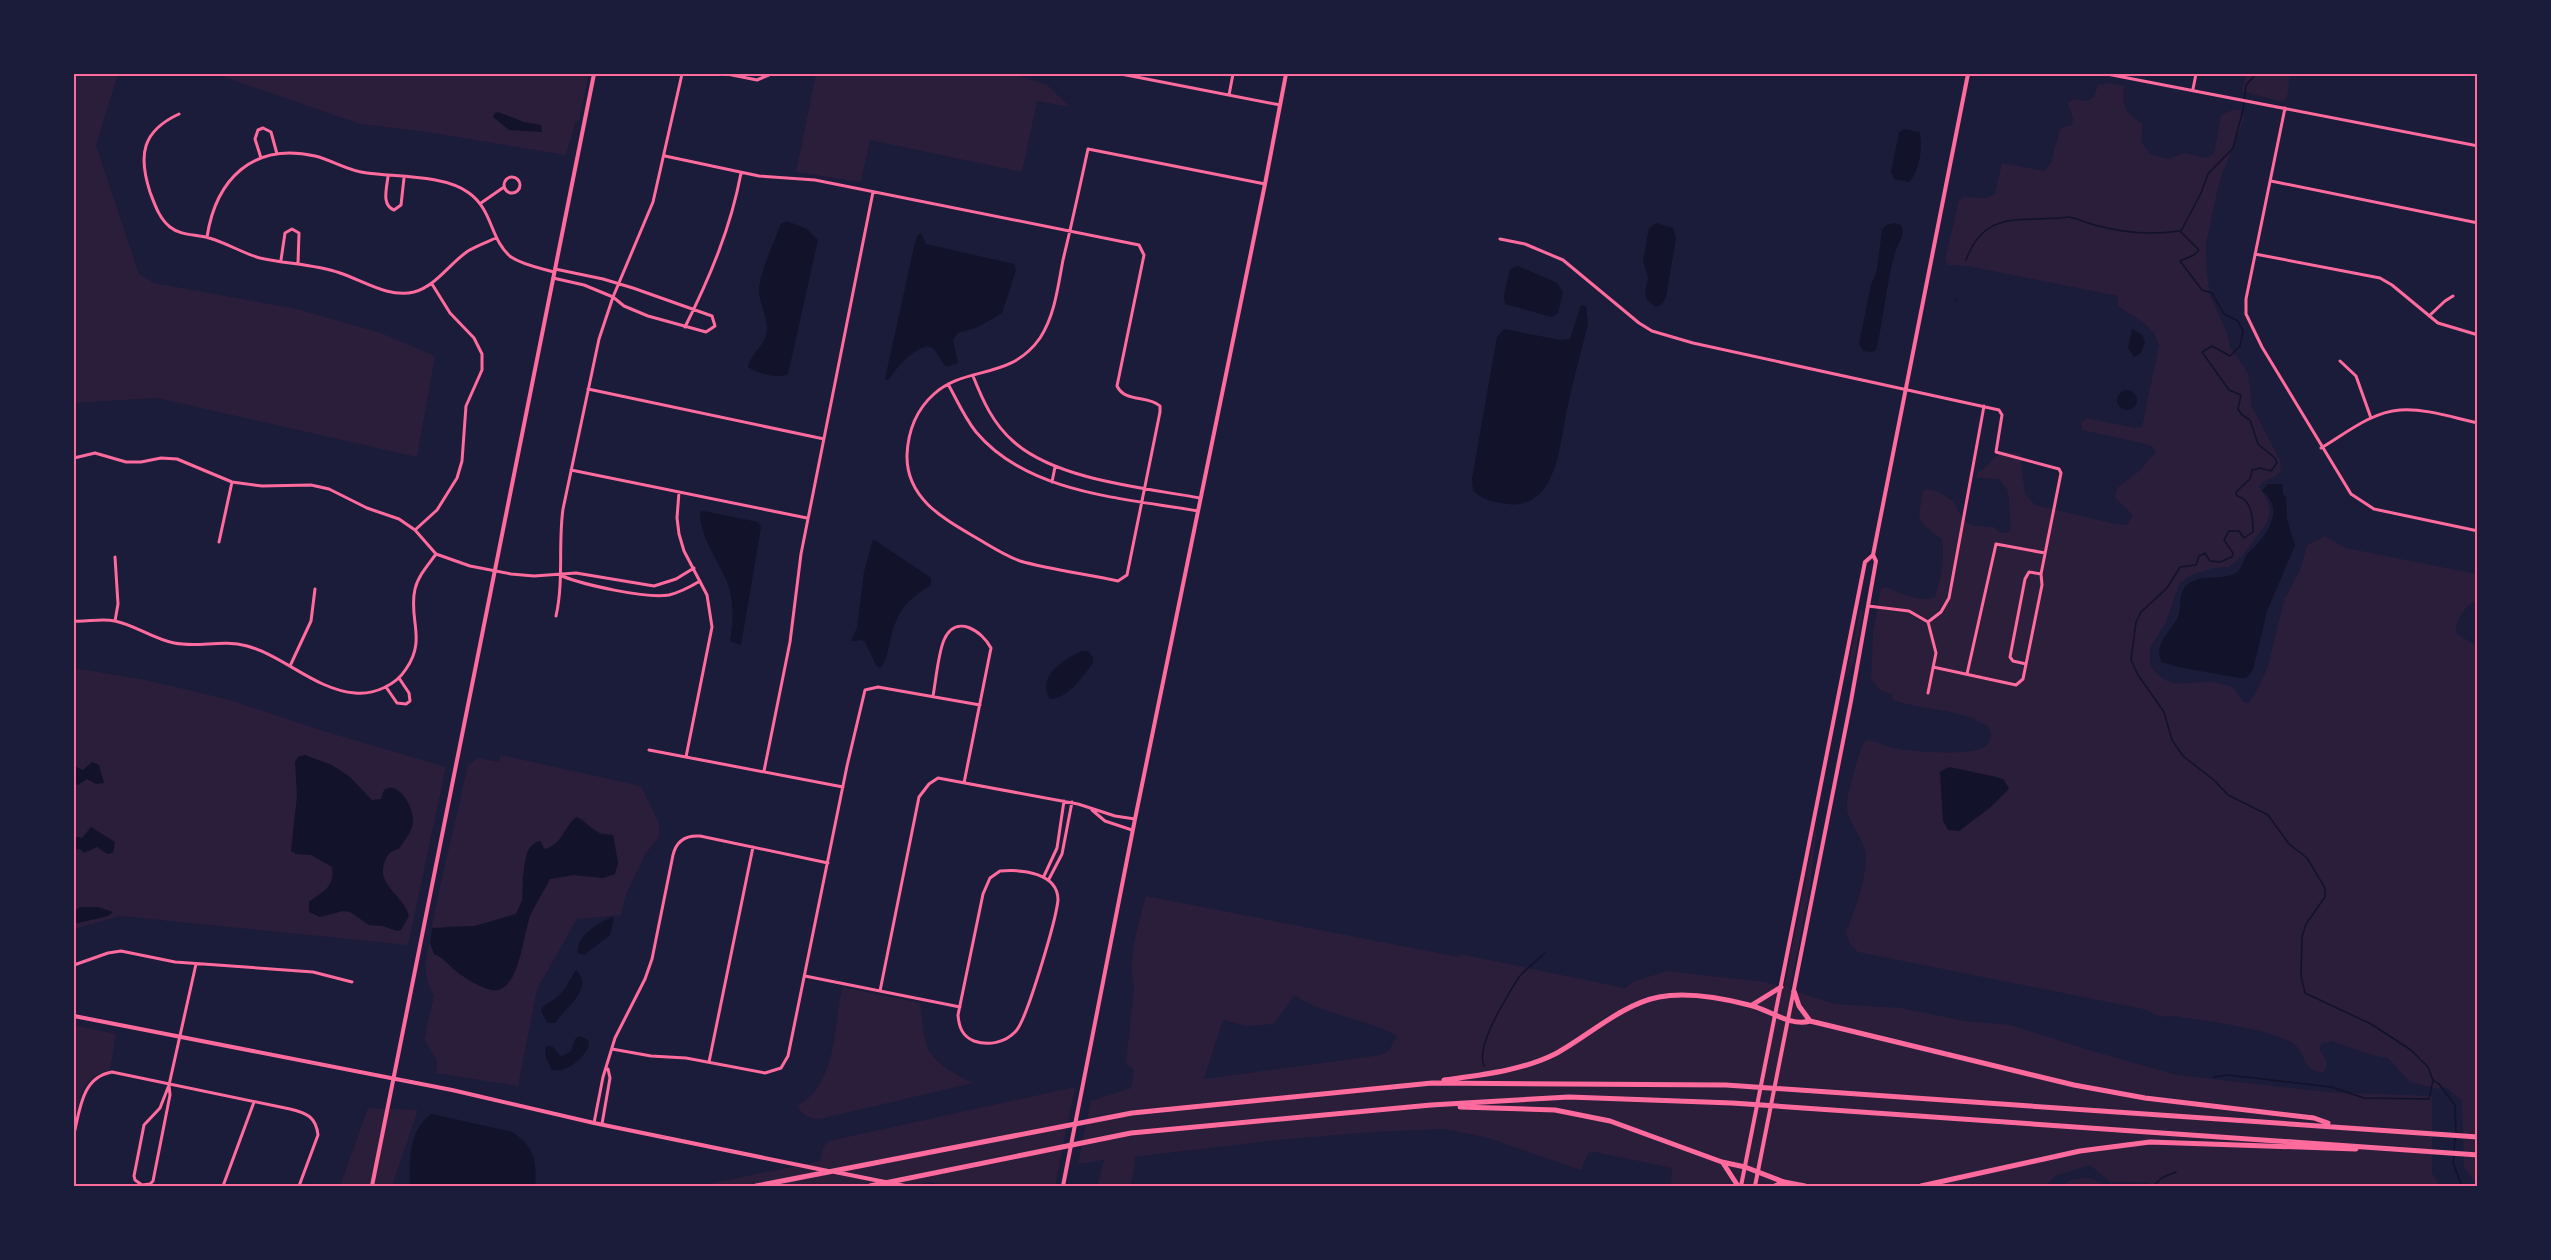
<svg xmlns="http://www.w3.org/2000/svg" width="2551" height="1260" font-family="'Sofia Sans Condensed',sans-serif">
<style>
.green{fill:#2a1e3b;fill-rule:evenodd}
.water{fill:#12122b}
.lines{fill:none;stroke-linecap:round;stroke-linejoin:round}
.stream{stroke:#12122b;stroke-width:1.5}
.minor{stroke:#ff6b9d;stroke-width:3}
.tertiary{stroke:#ff6b9d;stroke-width:4}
.secondary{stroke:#ff6b9d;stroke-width:4}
.motorway{stroke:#ff6b9d;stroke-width:5}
.neatline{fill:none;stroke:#ff6b9d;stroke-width:2}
</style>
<rect width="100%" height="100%" fill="#1b1b3a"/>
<!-- green -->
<path class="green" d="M74,74h44l-22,71 43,129 15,9 143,26 84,24 54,23 -18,101 -260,-59 -83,5z
M216,74h373l-10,47h-3l-10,34 -139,-23 -67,-8z
M816,74h198l33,11 23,22 -33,-6 -15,71 -152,-32 -9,42 -65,-10z
M2246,74h44l-3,24 -5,4 -40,-11z
M2108,83l16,3c-1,23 0,26 19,38l-2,17 9,13 18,5 16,-6 21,5 9,-4 7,-39 14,-6 8,2 1,8 -25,64 -13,61 1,29 3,23 17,37 3,14 18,26 4,34 28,53 1,12c-8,7 -13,5 -22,14l9,16 2,10 -3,11 -26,34 -12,10 -15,1 -23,7 -12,9 -13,38 -16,26v18c22,26 31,15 60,16 7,0 15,3 23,5l10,15 5,1 8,-10 12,-27 16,-66 17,-32 6,-23 18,-9 21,12 131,26v30l-4,-2c-9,5 -18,21 -17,31l22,14 -1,537 -13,-16 -2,-67 -16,-14 -9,2 -27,-7 -22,-24 -17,-3 -39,-14 -11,3 -1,6c6,9 10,13 3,23 -21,-3 -16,-17 -28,-28 -19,-16 -92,-24 -119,-29 -11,1 -19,2 -28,-6l-290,-58 -8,-8 -4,-11c8,-22 25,-63 18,-86 -4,-13 -15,-24 -17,-38 -2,-11 12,-56 17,-67l5,-2c6,1 11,4 17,6 16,6 83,10 97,2 4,-2 7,-6 8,-11 1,-7 -2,-11 -9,-14 -28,-15 -60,-13 -89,-23l-1,-5 -12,-5 -9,-11 2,-46 8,-44 5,-2c14,6 34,16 49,10 6,-20 10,-36 7,-58l-15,-11 -8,-9 3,-26 4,-4 11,2 16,10 11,20 11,5 19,1 5,5 8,1 4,-4 -3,-38 -9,-12 -22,-1v-5c21,-11 14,-26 43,-19l5,40 10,11 81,19 11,1 6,-10 -18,-17 2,-10 22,-17 17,-19 -3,-5 -7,-3 -64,-14 -1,-7 6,-5 48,10 7,-1 17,-82c-6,-21 -26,-28 -41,-39v-10l-150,-30 -20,-1 -3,-5 14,-60 5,-3 23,1 8,-4 7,-31 42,8 7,-8 8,-32 2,-3 11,-3 1,-6 -5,-16 5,-4 14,2 7,-4 4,-12z
M1860,609l4,1 -10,51 -9,21z
M74,668l72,12 84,20 87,29 129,38 -38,178 -287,-29 -47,13z
M501,755l140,31 18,37v14l-13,16 -20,41 -5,21 -44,4 -40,70 -19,97 -82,-13 1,-13 -13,-21 10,-43 -6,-12 -3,-18 12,-66 31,-135 10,-7 21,4zM582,818c9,12 17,16 31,17l5,28 -15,15 -29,-3 -24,4 -20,37 -17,61 -57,-6 -11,-12 -11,-5 -4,-11 17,-17h28l41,-12 6,-14v-21l7,-32 19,2 15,-12 8,-16z
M1818,817l-8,70 -20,103 45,14 66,4 64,13 46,4 81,26 85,24 150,17 105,4v77l8,13h-299l9,-3 -40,-1 -20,-17 -35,11 -10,10h-374l1,-18 -77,-16 -7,1 -7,17 -96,-33 -41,-8 -71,3 -96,8 -143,17 1,8 -5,21h-30l-2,-3 6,-23 -26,4 13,-63 40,-13 3,-18 -8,-6 8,-78c-7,-29 5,-62 12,-90l313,61 1,-3 165,34 10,-7 32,-10 98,11 19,6zM1294,995c31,21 71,23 103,41l-8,14 -8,5 -177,24 19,-59 24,6 27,-2z
M842,987l78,16c6,52 5,55 53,80l-153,36c-11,0 -17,-4 -23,-13 40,-22 37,-79 45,-119z
M74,1025l42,9 -6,36c-30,6 -31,32 -36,57z
M1075,1087l-20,99h-102l-24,-4 -16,4h-215l122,-25 3,-14 6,-6z
M368,1108l50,2 -26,76h-52z
M2088,1177l17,9h-42l7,-6z"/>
<!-- water -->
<path class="water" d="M498,112l26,10 17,3 1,7 -33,-2 -16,-13 2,-4z
M1904,129l15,3c5,12 0,41 -10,50l-15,-3 -3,-7 8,-39z
M787,221l20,8 11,11 -30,134c-12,5 -29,0 -40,-7 2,-12 15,-20 18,-32 4,-15 -7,-30 -7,-45 0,-16 16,-50 22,-66z
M1656,223l17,5 3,10 -10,59 -4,7 -6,3 -9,-7 -2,-7 3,-15 -5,-17 6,-33z
M1895,223l6,2c5,10 -3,17 -6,27 -9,32 -11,65 -19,98l-4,2 -9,-1 -4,-7 12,-59 6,-15 5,-40 4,-5z
M921,233l5,11 88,20 2,6 -14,43 -24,14 -20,6 -5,7 5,23 -12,4 -12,-18 -7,-3c-18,6 -28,19 -39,34l-3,-1 29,-132 3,-11z
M1518,266l39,17 6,9 -5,21 -6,4 -47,-13 -1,-8 5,-23 2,-4z
M1581,305l5,1 2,18c-7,28 -15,56 -21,85 -8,38 -10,106 -66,94 -12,-2 -20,-4 -28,-13l-1,-11 25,-142 7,-8 56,11 10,-1z
M2132,329l10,6 3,6 -4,12 -7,4 -6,-9z
M2117 400a10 10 0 1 1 20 0a10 10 0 1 1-20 0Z
M2268,484h14l1,10 3,3 1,23 8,25 -28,66 -14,59 -7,8h-7l-61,-11 -16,-5c-1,-1 -3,-8 -3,-9 0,-14 14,-25 19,-36 4,-10 0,-23 8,-31 12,-13 33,-5 48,-12 9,-4 9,-16 15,-22 16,-14 38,-43 13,-61z
M703,511l55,11 3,5 -20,118 -11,-4c4,-21 4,-45 -5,-64 -10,-21 -25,-41 -25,-65z
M873,539l54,36 4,3v7c-25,16 -34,25 -41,56 -2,9 -3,19 -10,27l-4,-3 -11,-23 -3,-2 -11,1 6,-13 7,-56z
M1082,651h6l5,7v5c-11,14 -24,35 -43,36 -14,-23 14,-40 32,-48z
M305,755l27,10 18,12 22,23 9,-1 3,-9c15,-11 31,20 29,33 -2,10 -9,18 -14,26 -8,2 -12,5 -14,12 -10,24 19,34 24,55l-8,14 -4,1 -14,-5 -14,-1 -19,-13 -7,-1 -23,6 -11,-5v-10c14,-11 26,-14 23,-35l-21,-12 -15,-1 -5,-3 6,-55 -2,-34 3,-5z
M92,762l7,3 5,18 -8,1 -9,-5 -9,6 -4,-1v-18l9,4z
M1949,767l48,10 7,3 5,9 -17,17 -33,25 -11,-1 -5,-9 -3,-49z
M577,817l23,17 13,1 5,28 -3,11 -12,4 -29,-3 -24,4c-6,12 -15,25 -20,37 -7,18 -11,84 -42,73 -10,-3 -24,-11 -32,-18 -9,-7 -12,-13 -22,-17l-4,-11 2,-15 43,-2 41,-12c2,-4 4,-9 6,-13 3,-16 -3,-58 19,-60l3,8c18,-3 20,-23 33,-32z
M91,827l24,15 -2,11 -6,1 -10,-7 -13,6 -4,-4 -6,1v-14l8,2z
M80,907h18l15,5 -5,4 -34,8v-12z
M612,917l2,1 -4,17 -26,20 -6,-2c-2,-17 20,-30 34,-36z
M576,970c19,18 -11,38 -21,53h-8l-6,-13c3,-6 6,-6 11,-9 14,-10 16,-19 24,-31z
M579,1036l9,4 1,6c-7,13 -20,26 -37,24l-7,-15 1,-9 7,1 8,10 10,-6 5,-13z
M432,1114l80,18c22,14 25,29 23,54h-125c-1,-24 -1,-59 22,-72z"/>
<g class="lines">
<!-- stream -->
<path class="stream" d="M2180,231l19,19 -5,5 -14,6 22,29 10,3 12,21 14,7 5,10 -3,15 -10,10 -18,-10 -10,6 27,38 12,5 -3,14 4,6 8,5 8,24 17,14 2,5 -6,8 -11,-3 -8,2 -2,9 -14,13 1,4c15,3 16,23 16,36l-9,6 -5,-7h-10l-5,9 9,13 -1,4 -12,5 -10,-1 -5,-8 -6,3 -3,9 -16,2 -13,21 -26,24 -5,10 -5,38 7,15 26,37 8,28 11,16 32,25 13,14 40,20 21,29 18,14 18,30v9l-19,27 -4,13 -1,39 4,17 66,31 40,26 17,17 5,13 6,4 16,21 1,29
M2181,231l20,-38 7,-19 25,-26 10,-38 3,-25 10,-11
M1966,260c19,-52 56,-37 102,-43 10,1 18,6 27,8 28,8 56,10 84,6
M1956,301v-1
M1484,1066c-9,-20 23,-69 33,-86 6,-10 20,-19 28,-27
M2214,1077l14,-2 103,12 33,11 65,1 4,-18
M2454,1152l1,-14
M2454,1156l-1,7 9,23
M2153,1186l10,-9 13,-5"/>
<!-- minor -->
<path class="minor" d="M727,74l30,6 14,-6
M1121,74l159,31
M2107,74l371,72
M2193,89l3,-15
M1229,95l4,-21
M2285,108l-39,191v15l16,33 89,147 23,15 104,22
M179,114c-37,17 -41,41 -29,78 5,13 9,26 20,35 11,9 26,7 39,11 18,5 33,15 51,20 26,6 54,6 80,15 24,8 48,25 74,19 22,-6 35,-28 54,-41 8,-5 19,-9 28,-13
M665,156l94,20 56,4 324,65 5,10 -27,131c8,17 31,9 43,20v6l-33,163 -9,6c-32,-7 -66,-11 -98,-20 -14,-5 -28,-14 -40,-21 -34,-20 -74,-40 -73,-85 1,-23 9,-45 27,-61 32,-29 76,-13 106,-56 15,-23 18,-52 23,-78 9,-37 17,-74 25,-111l177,35
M261,158l-6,-19 3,-9 5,-2 8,4 6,22
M388,176c-1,12 -7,29 6,34l7,-5 3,-27
M504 185a8 8 0 1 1 16 0a8 8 0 1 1-16 0Z
M2271,181l207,42
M481,203l23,-16
M207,237c9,-58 46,-95 108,-81 17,4 33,15 52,17 30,4 78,2 102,20 24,17 21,47 42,64 12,8 29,11 43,15
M1500,239l25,5 38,16 76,63 13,8 41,12 306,67 3,5 -6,37 63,17 2,4 -20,101 1,11 -19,94 -7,6 -83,-18
M2255,254l125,24 12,7 46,38 40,12
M281,260l4,-27 7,-4 7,4 -1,30
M553,278l31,7 29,12 11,9 24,10 58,16 9,-6 -3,-10 -79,-28 -30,-9 -48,-10
M2429,316l16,-15 8,-5
M685,327c25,-50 46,-100 56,-154
M2340,361l16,15 15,42
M973,376c10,25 20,48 41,66 43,38 131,46 186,56
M948,384c9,16 16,33 28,48 52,62 148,66 222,79
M588,389l236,50
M2321,448c24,-14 50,-36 79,-38 25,-2 54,8 78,13
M74,458l21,-5 31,9h15l20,-4 16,1 55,23 30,4 49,-1 18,4 38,19 32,11 16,11 21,24 34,12 41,8 23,2 42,-3 78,13 22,-7 18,-11
M571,470l236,48
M1052,482l3,-15
M679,492l-2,26 2,16 5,17 23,44 5,32 -26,130
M415,530l22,-20 20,-32 5,-17 4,-55 16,-36v-16l-8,-16 -24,-25 -18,-29
M219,542l13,-60
M562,576c22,9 85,23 107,19 12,-3 21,-8 31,-14
M1868,606l41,5 19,11
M556,616c8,-35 2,-72 7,-107l36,-170 14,-42 40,-95 29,-128
M74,621c13,1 27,-3 41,0 20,4 38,18 59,22 25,5 48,-4 73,3 37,10 69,44 108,47 19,2 41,-8 51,-24 21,-30 2,-50 9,-80 3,-13 13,-24 21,-35
M115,621l3,-17 -3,-47
M2026,664l-13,-3 -3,-4 15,-78 4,-7 12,2
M290,666l21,-45 4,-32
M1967,674l29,-130 49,9
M386,687l11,16 9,1 4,-3 -1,-8 -10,-15
M1928,693l8,-40 -8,-31 13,-10 8,-14 35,-192
M933,696c3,-16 5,-42 11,-56 12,-27 38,-9 47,8l-27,135
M649,750l194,37
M764,771l26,-129 11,-88 72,-362
M1092,810l13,11 27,9
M1000,871c22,-2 58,2 58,29 -2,20 -31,119 -42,131 -11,12 -28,15 -42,10 -12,-5 -15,-14 -16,-26l25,-121 7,-16z
M1044,876l13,-28 7,-47
M1049,879l13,-25 10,-52
M74,965l34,-12 13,-2 54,11 138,10 39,10
M805,976l155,31
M880,991l39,-194 10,-13 9,-6 140,26 37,12 20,3
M612,1049l39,7 35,2 79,15 16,-5 7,-12 59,-290 18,-76 13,-3 102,18
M709,1062l44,-215
M169,1085l1,10 -17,86 -3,3 -8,1 -7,-5 -1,-4 10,-51 16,-17 9,-23 27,-121
M594,1123l9,-46 12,-39 30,-59 7,-20 21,-104c3,-13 12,-20 27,-19l128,27
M602,1124l8,-46 -2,-9
M74,1134c6,-25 8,-57 38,-62l178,37c17,4 26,8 28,26l-19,51
M223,1186l31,-84"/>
<!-- tertiary -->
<path class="tertiary" d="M74,1016l378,74 142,33 234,48
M835,1172l70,14
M372,1186l222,-1112
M1063,1186l72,-367 130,-635 21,-110"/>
<!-- secondary -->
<path class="secondary" d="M1741,1186l124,-624 8,-7
M1755,1186l96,-485 25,-140 -3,-6 95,-481"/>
<!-- motorway -->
<path class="motorway" d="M1794,991l5,15 11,15
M1752,1005l29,-18
M1444,1080c36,-5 77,-9 111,-26 32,-17 67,-50 104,-57 27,-5 63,1 90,8 19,4 41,22 61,16l264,64 71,13 169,20 14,5
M1460,1107l95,3 55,11 112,41 23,5 39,15 21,4
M1723,1163l15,23
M756,1186l376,-73 300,-30 294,2 752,52
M870,1186l261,-53 300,-28 138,-8 163,6 746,52
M1775,1186l9,-4
M1921,1186l159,-35 70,-9 206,7"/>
</g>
<!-- border -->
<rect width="2551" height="1260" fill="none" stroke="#1b1b3a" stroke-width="150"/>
<rect x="75" y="75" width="2401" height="1110" class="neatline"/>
</svg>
